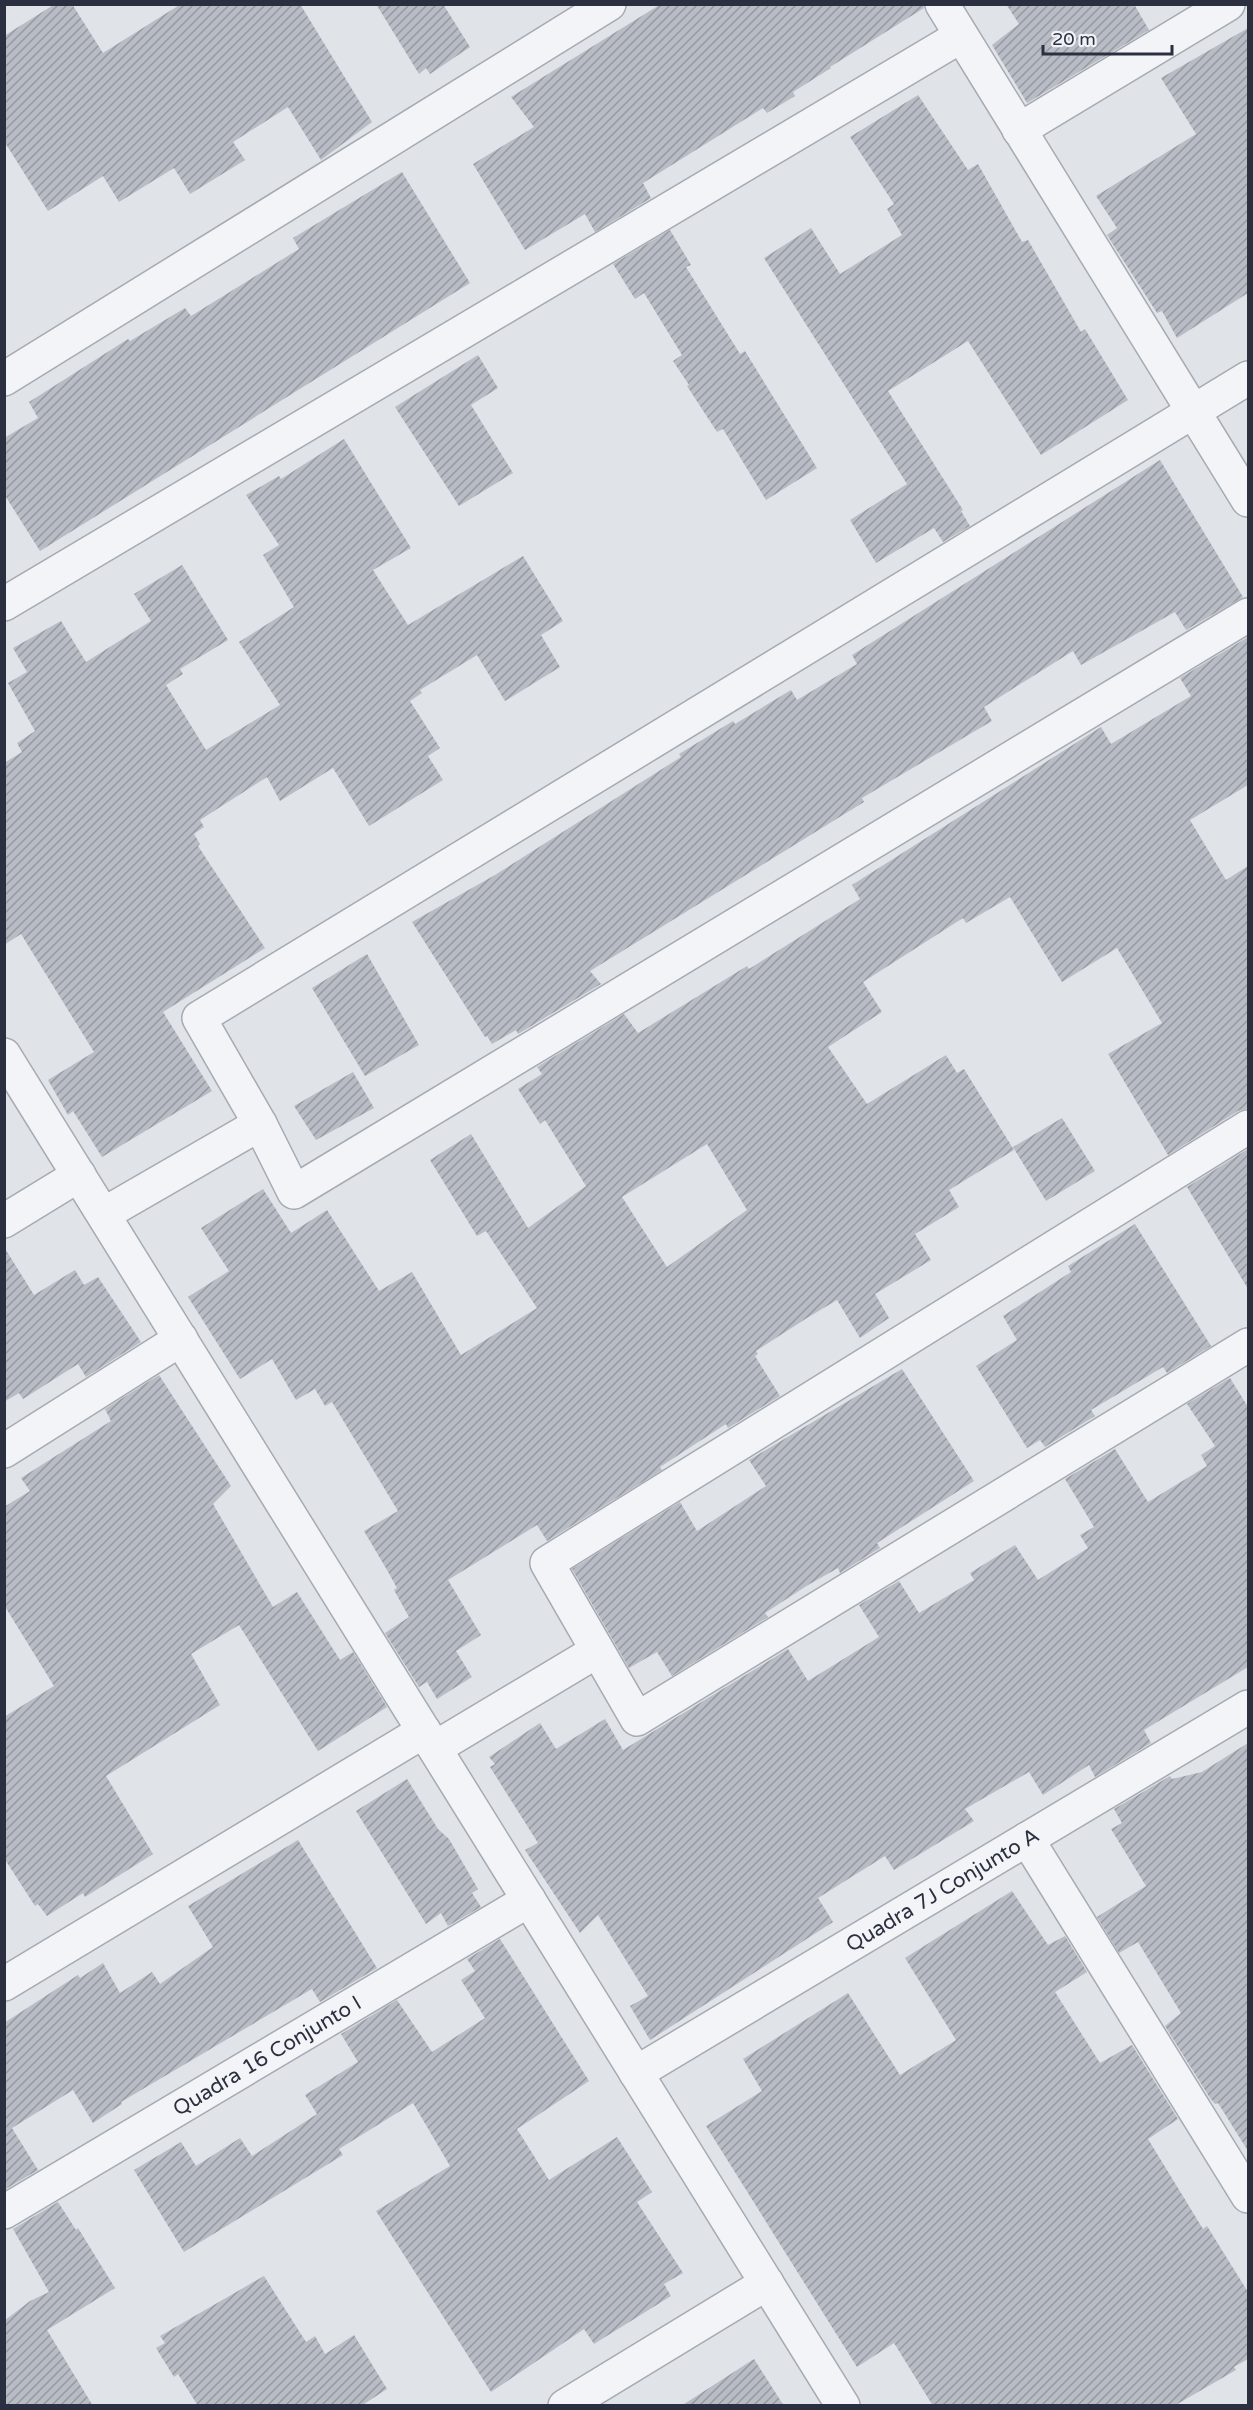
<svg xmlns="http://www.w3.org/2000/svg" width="1253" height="2410" font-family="'Varela Round',sans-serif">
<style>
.building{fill:url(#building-hatch);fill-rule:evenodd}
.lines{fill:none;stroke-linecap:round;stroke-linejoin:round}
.minor-casing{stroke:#a6aab2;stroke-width:36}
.minor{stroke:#f3f4f7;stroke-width:33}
.labels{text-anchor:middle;stroke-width:5;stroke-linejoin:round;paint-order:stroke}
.street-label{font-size:21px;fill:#2a303f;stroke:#f0f2f6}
</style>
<defs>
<pattern id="building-hatch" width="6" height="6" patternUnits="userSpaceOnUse" patternTransform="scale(1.5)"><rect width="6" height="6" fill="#b8bcc5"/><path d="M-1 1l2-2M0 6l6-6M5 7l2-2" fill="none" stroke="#9699a1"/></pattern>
</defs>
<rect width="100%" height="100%" fill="#e0e3e8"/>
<!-- building -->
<path class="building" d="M55,4h17l31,49 78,-49h119l72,118 -51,38 -33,-53 -55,35 12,18 -55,34 -16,-26 -55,34 -16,-26 -55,35 -44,-70v-105z
M376,4h67l27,43 -40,27 -4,-6 -7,6z
M661,4h262l1,4 -94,59 1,1 -38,24 2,4 -28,17 -4,-5 -120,75 8,15 -56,34 -10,-18 -60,36 -52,-86 61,-37 -23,-30z
M1006,4h128l15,26 -122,73 -35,-58 27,-21z
M1248,28v265l-71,45 -15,-27 -5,2 -50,-78 10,-7 -21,-32 100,-62 -35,-56z
M918,95l50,75 10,-6 44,78 6,-2 53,92 4,-3 43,71 -87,55 -73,-114 -80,50 75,119 -2,1 9,15 -27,16 -9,-14 -58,35 -26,-43 57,-36 -143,-226 47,-30 29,46 62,-39 -15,-26 7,-5 -44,-67z
M402,172l68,111 -430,268 -36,-57v-56l34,-20 -9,-16 99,-63 2,2 55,-33 6,8 108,-67 -6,-11z
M670,230l21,35 -5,2 54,87 5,-3 72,117 -51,32 -43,-71 -6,3 -30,-46 2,-1 -16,-24 9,-6 -38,-62 -9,6 -22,-35z
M478,355l20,33 -27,17 42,68 -54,33 -64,-99z
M344,439l67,109 -38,22 35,55 115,-69 40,65 -22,14 19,32 -55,34 -28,-46 -57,35 2,3 -12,8 30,47 -12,8 15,24 -74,46 -36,-58 -53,33 -13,-24 -67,43 4,7 -10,7 6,10 -2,2 67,102 -102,64 49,79 -110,66 -29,-46 -5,4 -20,-35 46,-28 -73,-118 -17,11v-182l18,-11 -5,-9 18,-12 -27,-48 19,-11 -14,-24 48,-27 25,41 65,-41 -17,-27 48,-29 46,75 -48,29 3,5 -17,11 40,65 74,-45 -41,-63 55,-35 -31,-52 16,-10 -33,-50 33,-19 2,3z
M1160,460l83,137 -57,33 -11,-18 -94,53 -8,-14 -89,56 8,14 -130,77 2,4 -274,169 11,13 -83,50 -2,-4 -24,14 -5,-8 -2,1 -73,-115 83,-47 186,-118 -2,-3 54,-33 2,3 56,-34 6,10 60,-36 -5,-9z
M1248,637v148l-58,35 36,60 22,-14v242l-10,3 -70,44 -60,-101 54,-31 -45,-75 -55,34 -52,-85 -44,26 -3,-5 -100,64 19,30 -54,35 39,57 79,-49 11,18 7,-4 50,81 -65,40 10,17 -44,27 16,26 -56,34 14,24 -29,20 -23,-38 -30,18 -51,33 2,3 -3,2 25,40 -52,32 -2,-4 -66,43 2,3 -115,71 -10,-16 -89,55 33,55 -25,16 16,26 -35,22 -10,-17 -8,5 -34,-54 24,-16 -15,-27 3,-2 -10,-18 -23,-39 34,-20 -66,-109 -7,4 -10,-17 -19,11 -24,-41 -32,20 -52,-82 41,-26 -28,-43 62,-39 28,44 36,-23 52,81 33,-19 49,83 76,-47 -51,-77 -9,5 -47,-76 41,-26 57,94 58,-42 -41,-66 -5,4 -22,-35 24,-15 -5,-7 87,-53 14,19 109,-67 2,3 111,-70 -8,-14 249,-158 10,17 80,-48 -11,-18zM707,1144l40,66 -80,57 -45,-70z
M367,954l52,91 -54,31 -53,-88z
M353,1072l21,36 -58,32 -22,-34z
M1062,1118l33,53 -49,30 -33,-54z
M1248,1149v140l-61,-102z
M1135,1224l76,122 -44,27 -4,-6 -72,43 4,6 -50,31 -5,-7 -13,8 -51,-82 41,-26 -14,-24 68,-44 -3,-6z
M4,1247l30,48 41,-25 9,15 14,-8 43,65 -55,35 -8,-13 -55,35 -4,-6 -15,9z
M902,1369l72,112 -97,62 3,5 -40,25 -2,-5 -30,17 -43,28 3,4 -96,59 -15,-24 -28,16 -57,-99 108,-67 17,29 69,-45 -17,-26z
M159,1375l72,111 -18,18 60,103 24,-15 43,68 13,-8 34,55 -69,44 -79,-126 -48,29 29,51 -114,71 47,78 -68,43 -2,-4 -36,23 -9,-12 -3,2 -31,-48v-141l50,-31 -50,-81v-98l26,-16 -9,-13 90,-57 -6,-12z
M1230,1378l18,29v260l-104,63 7,13 -56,34 -6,-12 -46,30 -14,-23 -64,37 9,12 -80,49 -9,-14 -67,42 15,24 -183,118 -20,-34 18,-10 -50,-81 -18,18 -55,-83 13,-7 -48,-76 5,-3 -6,-7 51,-34 16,26 49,-30 18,31 165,-101 20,32 71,-44 -20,-32 40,-24 20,32 55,-33 -4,-7 45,-28 23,35 50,-32 -8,-13 14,-8 -29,-48 50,-30 33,53 59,-36 -6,-11 14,-9 -28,-42z
M1248,1743v408l-30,-48 -3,1 -5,-6 -45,-72 16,-13 -43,-71 -19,11 -22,-36 49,-31 -35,-57 11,-6 -8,-14 56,-33 2,3 30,-7z
M407,1779l31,50 11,10 29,50 -6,4 9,14 -33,19 -7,-13 -15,11 -70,-113z
M298,1840l79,128 -57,34 -8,-13 -191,113 1,2 -29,19 -20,-33 -61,38 26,42 -34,20v-167l74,-48 2,3 23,-15 17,30 32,-21 8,12 53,-37 -25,-41z
M1012,1891l36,54 17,-9 22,36 -32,20 45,71 32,-18 46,74 -30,20 55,90 4,-3 41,66v67l-14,8 2,3 -62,36h-241l-39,-63 -37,24 -151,-241 56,-35 -19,-32 105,-66 52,82 56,-35 -51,-82z
M500,1939l89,142 -72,48 32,51 68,-43 35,55 -15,10 46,71 -19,11 7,12 -77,48 -10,-15 -93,63 -115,-181 74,-45 -37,-63 -74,46 4,6 -159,97 -50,-82 47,-28 15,24 44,-28 12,18 65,-42 -12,-19 53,-33 -17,-28 56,-34 35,52 53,-34 -24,-38 14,-9 -8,-12z
M58,2202l18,28 2,-2 37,60 -68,42 46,76h-89v-85l26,-20 19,-9 -36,-63z
M264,2276l42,66 9,-6 10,18 29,-19 33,54 -26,17h-163l-20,-32 -4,3 -18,-29 9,-5 -5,-7z
M754,2359l30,47h-103z"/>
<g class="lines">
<!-- minor casing -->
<g class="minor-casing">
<g id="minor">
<path d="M942,4l306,496"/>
<path d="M1019,130l209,-126"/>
<path d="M1248,378l-1049,640 61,106 34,68 954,-577"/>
<path d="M4,379l605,-375"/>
<path d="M4,604l957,-568"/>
<path d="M4,1055l839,1351"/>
<path d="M1248,1127l-701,436 90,156 611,-374"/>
<path d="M104,1214l156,-90"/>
<path d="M4,1221l75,-46"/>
<path d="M4,1451l177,-112"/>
<path d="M435,1748l162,-97"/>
<path d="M1027,1839l221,357"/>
<path d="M4,1984l420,-253"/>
<path id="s1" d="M636,2073l612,-366"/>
<path id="s2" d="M4,2212l525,-312"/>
<path d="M565,2406l202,-123"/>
</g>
</g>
<!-- minor -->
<use href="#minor" class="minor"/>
</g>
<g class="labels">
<!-- street labels -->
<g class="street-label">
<text dy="7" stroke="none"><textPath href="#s1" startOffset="357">Quadra 7J Conjunto A</textPath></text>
<text dy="7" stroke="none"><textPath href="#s2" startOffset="306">Quadra 16 Conjunto I</textPath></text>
</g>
</g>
<!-- border -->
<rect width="1253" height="2410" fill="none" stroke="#2a303f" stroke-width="12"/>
<!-- scale -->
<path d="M1043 45v9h129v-9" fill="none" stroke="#2a303f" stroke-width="3"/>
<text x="1052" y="45" font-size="18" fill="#2a303f" stroke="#f0f2f6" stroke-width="4.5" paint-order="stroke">20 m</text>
</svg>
